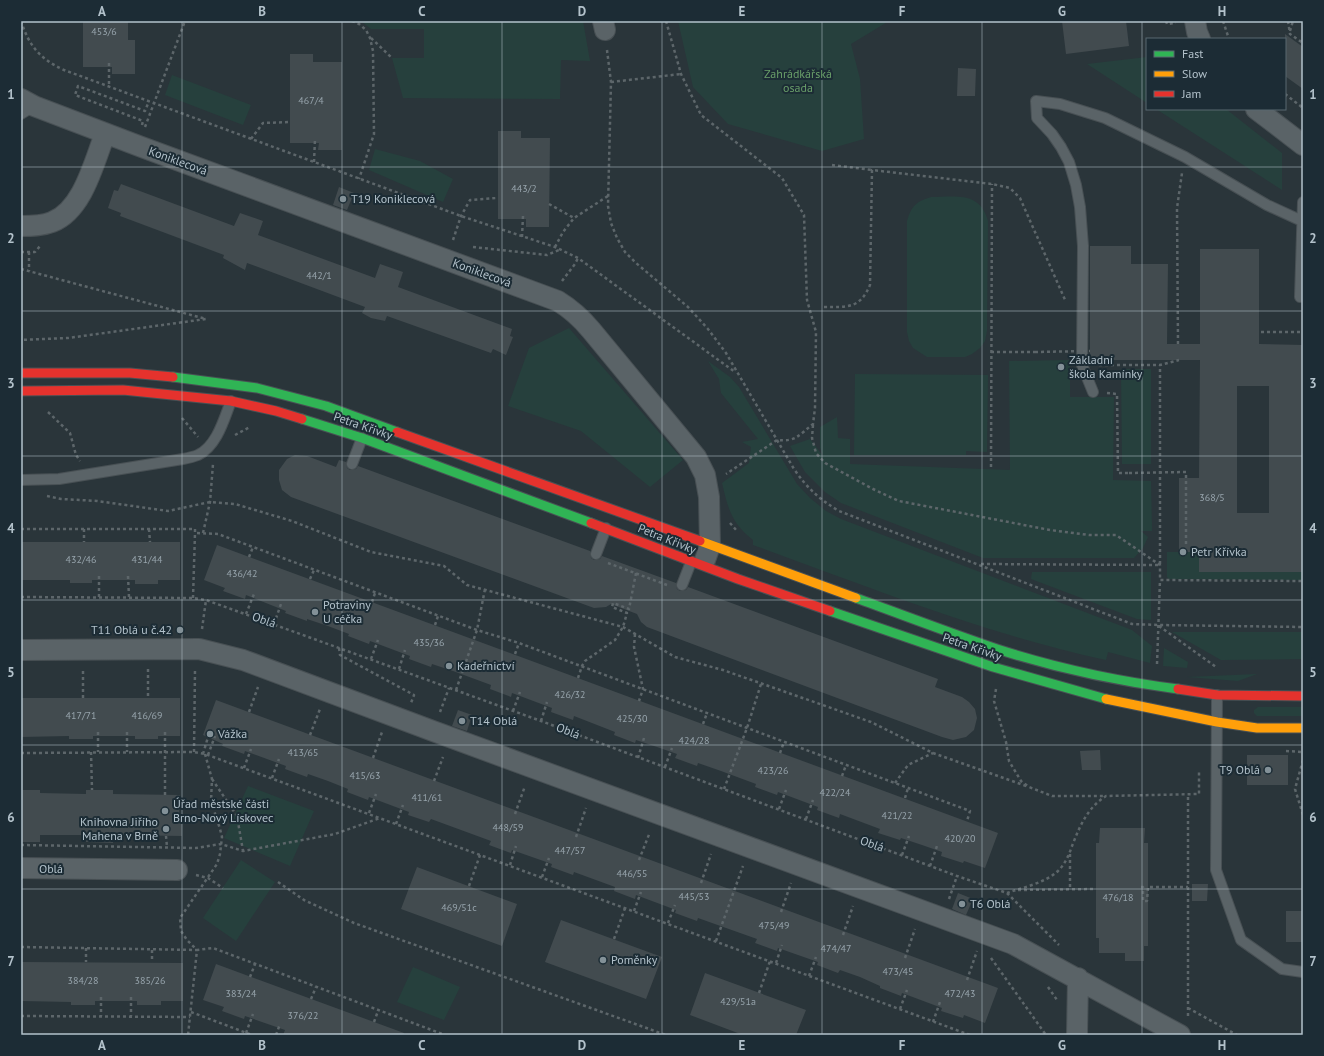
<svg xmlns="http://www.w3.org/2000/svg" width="1324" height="1056" font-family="'PT Sans',sans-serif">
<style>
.green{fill:#26403d}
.building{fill:#424b4f;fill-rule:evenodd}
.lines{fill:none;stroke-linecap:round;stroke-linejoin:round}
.lane-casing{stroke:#485054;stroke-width:12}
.street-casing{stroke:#485054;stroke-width:22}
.fast-casing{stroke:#485054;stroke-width:11}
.slow-casing{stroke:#485054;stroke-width:11}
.jam-casing{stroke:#485054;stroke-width:11}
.path{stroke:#5d666a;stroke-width:2.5;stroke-dasharray:3 3;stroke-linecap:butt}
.lane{stroke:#5a6367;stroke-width:10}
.street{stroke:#5a6367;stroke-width:20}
.fast{stroke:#30b455;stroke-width:9}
.slow{stroke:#ff9f0a;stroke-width:9}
.jam{stroke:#e5322d;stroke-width:9}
.path-bridge{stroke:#5d666a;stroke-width:2.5;stroke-dasharray:3 3;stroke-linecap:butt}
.grid{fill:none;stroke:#b3c2cb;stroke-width:1;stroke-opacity:0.55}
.poi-dot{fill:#839198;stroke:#1c2c35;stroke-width:1.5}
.labels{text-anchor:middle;stroke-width:4;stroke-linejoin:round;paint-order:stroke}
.number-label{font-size:10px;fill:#97a4ac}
.park-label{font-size:12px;fill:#699e69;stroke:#1c2c35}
.street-label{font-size:12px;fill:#b3c2cb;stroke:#1c2c35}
.poi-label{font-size:12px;fill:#b3c2cb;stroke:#1c2c35;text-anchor:start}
.neatline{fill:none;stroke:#b3c2cb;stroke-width:1.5}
.grid-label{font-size:13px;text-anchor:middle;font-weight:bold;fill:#b3c2cb}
</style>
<rect width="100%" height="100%" fill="#2a353a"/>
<!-- green -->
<path class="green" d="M361,21h222l7,40 -29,-1 -1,39 -157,-1 -11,-40h32v-29h-53z
M678,21h211l-38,23 9,35 4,60 -42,12 -94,-27 -35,-37z
M1147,57v46l-60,-39z
M172,75l79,30 -8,20 -78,-30z
M1156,109h70l56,44v37z
M375,149l45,12 33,18 -10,23 -74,-32z
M931,197c25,0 49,-6 57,24l-1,110 -2,10 -5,7 -8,6 -7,3h-38l-14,-9 -4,-7 -2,-9v-111c5,-16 9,-19 24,-24z
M569,328l114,132 -33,27 -69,-56 -73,-25 21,-58z
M1070,360v37h44l-1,83 38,1 1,50h-11l7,6 -5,11 -9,10h-151l-142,-55 -16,-11 -20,-20 -15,-26 20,-7 13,17 -3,-8v-21l17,-10 1,21 12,1v25l160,6 -1,-109z
M708,361l22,16 9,10 58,97 13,14 16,13 15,8 291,111 20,16 -2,17 -42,-11 -2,8c-121,-26 -237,-73 -353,-115v-5c-22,-17 -25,-32 -31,-57l27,-20 2,-16 -9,-5 16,-3 -37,-46 -2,-14z
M1121,369h30v95h-29z
M855,374l133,1 -1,77 -21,-1v4h-112z
M1167,552h32v20h104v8l-134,-1 -2,-2z
M1032,572h119v48l-14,-1 -106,-40z
M1172,632h131v27l-82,1z
M1164,648l24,14 -1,6 -24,-2z
M1257,674l-19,7 -51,-4z
M1258,707h45v9h-46l-3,-3v-3z
M248,786l66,25 -24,55 -66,-28z
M241,860l34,22 -39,59 -33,-23z
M413,967l47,20 -16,33 -47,-18z"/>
<!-- building -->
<path class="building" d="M83,21h45v19h7v34h-23v-7h-29z
M1062,21h64l3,25 -63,8z
M1285,34l18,13v42l-18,-13z
M290,54h23v8h29v88h-24l1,-7h-29z
M958,68l18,1 -1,27h-18z
M498,131h23v7h29l-1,89h-23v-8h-28z
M121,184l113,42 6,-13 23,8 -5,14 117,43 5,-14 23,8 -5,15 114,42 -2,7 3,1 -7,18 -13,-6 -2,4 -104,-37 -2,5 -14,-3 -9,-5 3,-6 -118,-44 -2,7 -22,-12 1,-3 -104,-39 1,-3 -13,-5 6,-18 4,1z
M339,187l15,6 -7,17 -14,-5z
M1090,246h41v18h37l-1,80h33v-95h59v95l44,1v227h-104v-20h-20v-74h20l1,-118h-110zM1237,386h32v127h-32z
M295,455l12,1 29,11 3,-7 7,2 1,6 3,2 6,-1 2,-3 232,85 1,7 3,2 6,-1 2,-3 74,27 1,6 3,2 6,-1 2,-3 250,92 -3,8 27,10 7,5 6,7 2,9 -3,12 -8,7 -13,3 -11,-3 -295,-110 -6,-5 -4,-8 -26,-10 -5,3 -12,1 -303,-111 -9,-7 -3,-10v-10l8,-11z
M21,542h159v38h-22v4h-23v-4h-43v3h-22v-3h-49z
M217,545l781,288 -13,35 -21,-7 -1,2 -22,-7 1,-4 -20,-7 -21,-7 -1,2 -22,-7 2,-4 -40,-15 -1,4 -22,-8 1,-3 -40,-15 -1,3 -22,-8 1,-3 -35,-13 -23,-8 -1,3 -22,-8 2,-4 -20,-7 -21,-7 -1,3 -21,-8 1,-3 -41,-16 -1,4 -22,-8 1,-4 -40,-15 -1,4 -21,-8 1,-4 -38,-14 -21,-7 -1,3 -22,-8 1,-3 -40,-15 -1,3 -21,-8 1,-2 -21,-8 -21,-7v2l-22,-8 1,-2 -40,-16 -1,4 -22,-8 2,-3 -21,-8z
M21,698h159v38h-22v3h-23v-3h-42v3h-24v-3l-48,1z
M216,700l782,288 -13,35 -21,-8 -1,3 -22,-7 1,-3 -40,-15 -1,3 -21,-8v-2l-20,-9 -20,-7 -2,3 -21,-8 1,-3 -40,-14 -1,3 -22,-8 2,-4 -59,-21 -1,3 -22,-8 1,-3 -40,-15 -1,4 -21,-8 1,-4 -41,-15 -1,3 -22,-8 1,-3 -40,-14 -1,3 -22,-8 2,-4 -60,-22 -2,3 -21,-7 1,-3 -40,-15 -1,3 -21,-8 1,-3 -20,-8 -20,-7 -1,3 -22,-8 1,-3 -41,-15 -1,3 -22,-8 1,-2 -20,-9z
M458,710l14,5 -5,16 -15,-5z
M1100,750l1,20h-19l-2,-19z
M1247,755h41v30h-41z
M21,790h19v3l46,1v-4h27v4l67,1 -1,21 3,1v19l-69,-1v8l-27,-1v-7h-46v7h-19z
M1100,828h45l-1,15h4v103h-4v15h-19v-8h-26v-15h-3v-95h3z
M417,867l100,37 -15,42 -101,-37z
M1192,884h16l-1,17h-15z
M958,893l15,6 -7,16 -14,-6z
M1286,911h17v31h-17z
M561,920l101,37 -16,42 -101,-37z
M21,962l162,1v38h-22v4h-24v-4h-42v4h-24v-3l-50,-1z
M216,964l188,69v2h-121l2,-5 -40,-14 -1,3 -22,-8 2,-4 -21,-7z
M705,973l101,37 -10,25h-53l-53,-20z"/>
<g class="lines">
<!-- lane casing -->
<g class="lane-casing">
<path id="lane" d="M21,114l13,-8
M1300,297l3,-95
M1093,392l-11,-27 1,-119 -3,-39 -4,-22 -7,-23 -8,-15 -9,-13 -15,-16 -1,-17 24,3 45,14 80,39 82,48 35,16
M352,464l10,-26
M21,480l38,-1 124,-20c5,-1 10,-2 15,-4 19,-9 26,-36 33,-54
M596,554l10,-26
M682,585l9,-23
M1217,695l-1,175 25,70 41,29 21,3"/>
</g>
<!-- street casing -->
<g class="street-casing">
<path id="street" d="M603,21l2,9
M1195,21l2,11 3,7
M21,99l13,7 105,40 419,155c13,8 23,17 33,29l105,127 9,18 4,22 1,49 -5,14
M1256,109l47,36
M21,226c10,0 21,0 31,-4 31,-12 42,-60 53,-88
M21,650l178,-1 44,11 190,71 580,213 167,91
M21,868l156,2
M1077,1035l1,-57"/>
</g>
<!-- fast casing -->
<g class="fast-casing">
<path id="fast" d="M173,377l84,11 69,18 71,26
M302,419l60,19 229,85
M856,598c47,17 94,35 141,51 59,19 119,32 181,40
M830,611l163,56 113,32"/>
</g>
<!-- slow casing -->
<g class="slow-casing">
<path id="slow" d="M700,541l156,57
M1106,699l111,23 40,6h46"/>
</g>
<!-- jam casing -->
<g class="jam-casing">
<path id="jam" d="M21,373h109l43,4
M21,391l102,-1 108,11 45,10 26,8
M397,432l303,109
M591,523l147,56 92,32
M1178,689l39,6 86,1"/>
</g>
<!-- path -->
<path class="path" d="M21,21c8,25 19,38 43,49l397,146 94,31 23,11 157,114
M352,21l7,3 7,6 4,8 3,13 1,83 -15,45
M666,21l15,53 20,41 81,63 22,37 3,85 9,32 -1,76 -2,16c-14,11 -17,18 -36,16l-51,34
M1166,21l1,3 9,-1
M1223,21l6,18
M1288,21l2,13 13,9
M1290,31l3,-10
M371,38l21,20
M607,50l4,32 -3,124 3,17 6,15 8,14 11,11 52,44 20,22 18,24 68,116c13,19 25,30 45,42l293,113 27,1 144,2
M109,63v24
M611,82l70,-8
M1285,94l18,14
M142,125l1,-4 -68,-26 3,-9 67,25 4,-10
M145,127l40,-106
M251,139l12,-16 27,-1
M314,162l1,-23
M832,165l40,5
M549,204l25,14
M522,237l1,-21
M453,240l8,-24 9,-16 27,-2
M473,247l74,8 12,-5
M555,247l8,-15 11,-14 34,-22
M21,252h14l5,-6
M29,252v19
M21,269l185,50 -138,19 -47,2
M562,281l13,-17 3,-6
M824,307c23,0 36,2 46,-22l2,-115 120,14 18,4 10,10 46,104
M1261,332h42
M1178,344l-1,-136 5,-35
M991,352h44
M1099,365h61l19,-5
M1107,393l10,1 1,79h11
M48,412l22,21 6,22 4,6
M182,418l16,19
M813,425l-1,13 4,15 9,10 48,26 26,12 151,29 39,5h27l44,30v15l143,1
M235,435l15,-8
M991,467l1,-283
M47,496l14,3 36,2 71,10 42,-9 25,2 57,17 79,31 73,14 23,19 156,42 52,30 48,13 148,52 62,31 96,34
M730,523l7,8
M21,529h174v4l23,1 259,96 42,13 451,168 -3,10
M84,529v13
M149,529l1,13
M203,533l7,-31 3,-38
M249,557l4,-10
M608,563l59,22
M981,564l179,1v-200
M99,576v21
M128,576l1,21
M310,579l4,-9
M21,597l172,1 13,2 335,121 416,155 50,17 52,52
M193,598l2,-65
M372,602l3,-9
M246,614l8,-20
M274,624l7,-20
M435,625l3,-9
M1159,626l57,41
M202,629l4,-29
M635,634l-1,13 9,42 -4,12
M339,648l1,7 74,40 -3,8
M515,654l4,-11
M371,659l7,-19
M1157,664l3,-84
M148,669v29
M399,669l6,-19
M578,678l4,-12 3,-5 30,-21 8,-13 4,-14 -15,-6 1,-4 16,6 7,-36
M996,689l-2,12 12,41 3,19 12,20 8,6 23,9h53
M456,690l21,-60 8,-41
M83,698v-28
M513,711l7,-19
M249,712l9,-25
M440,712l9,-24
M541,721l6,-19
M703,724l4,-11
M98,732v20
M127,732v20
M165,732v63
M310,735l10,-26
M1286,751l17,1
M91,752l1,38
M194,752l1,-82
M21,753l173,-1 11,2 765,281
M780,753l4,-11
M203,754l5,-17
M205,754l7,25 -1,22 9,28 2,8 -2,17 -3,10 -37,54 1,13 6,9 10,10 16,-2 232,87
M208,755l7,-19
M373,758l9,-26
M638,758l6,-20
M1303,760l-8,29 8,26
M665,767l7,-19
M244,768l7,-19
M842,776l4,-11
M272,778l7,-19
M212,779l25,37 6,35
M434,781l9,-24
M895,783l13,-18 25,-12
M724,789l23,-61 14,-44
M905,798l3,-10
M779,809l7,-19
M369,813l7,-19
M515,814l10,-28
M806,819l7,-19
M396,824l7,-19
M166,836l1,11
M576,837l10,-29
M21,845l175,3 25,-4 22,7 92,-17 45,-16
M1070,854v36
M902,855l7,-19
M639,860l11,-28
M510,865l6,-19
M930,866l7,-20
M196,875l12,3 15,10
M542,877l7,-19
M278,882l26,18 50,23 312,112
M701,883l10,-29
M469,886l11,-31
M1141,887h2v14h4l1,-14h40
M1018,890l78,-1
M1007,893c17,-6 38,-10 51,-22 7,-7 11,-16 14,-25 8,-20 15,-38 34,-50l93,-2v-22
M949,899l8,-23
M634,911l7,-19
M781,912l10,-29
M668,923l7,-18
M843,935l10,-29
M614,939l11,-31
M716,941l27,-75
M21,947l176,3 -9,85
M86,948v14
M152,950v12
M905,958l10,-29
M991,958l55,77
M776,963l6,-18
M809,976l7,-19
M250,977l5,-13
M967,980l10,-29
M1048,987l9,13
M759,993l11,-32
M101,997v19
M131,997v19
M311,999l5,-12
M1188,1008l49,27
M900,1009l7,-19
M191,1012l61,23
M21,1016l169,1
M1188,1016v-222
M374,1022l4,-11
M933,1022l7,-20
M246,1033l7,-19
M276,1035l4,-11"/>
<!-- lane -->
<use href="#lane" class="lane"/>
<!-- street -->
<use href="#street" class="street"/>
<!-- fast -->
<use href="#fast" class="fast"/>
<!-- slow -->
<use href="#slow" class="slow"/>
<!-- jam -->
<use href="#jam" class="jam"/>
<!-- path-bridge -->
<path class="path-bridge" d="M1035,352l55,-1
M1129,473l57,-1v72"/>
</g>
<!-- grid -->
<path class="grid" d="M182,21v1014M342,21v1014M502,21v1014M662,21v1014M822,21v1014M982,21v1014M1142,21v1014M21,167h1282M21,311h1282M21,456h1282M21,600h1282M21,745h1282M21,889h1282"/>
<!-- markers -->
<g class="poi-dot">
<circle cx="343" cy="199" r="4"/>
<circle cx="1061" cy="367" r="4"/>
<circle cx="1183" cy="552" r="4"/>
<circle cx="315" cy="612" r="4"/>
<circle cx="180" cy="630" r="4"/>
<circle cx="449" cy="666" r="4"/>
<circle cx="462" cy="721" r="4"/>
<circle cx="210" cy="734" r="4"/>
<circle cx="1268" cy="770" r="4"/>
<circle cx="165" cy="811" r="4"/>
<circle cx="166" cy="829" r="4"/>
<circle cx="962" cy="904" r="4"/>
<circle cx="603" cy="960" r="4"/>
</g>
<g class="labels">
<!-- number labels -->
<g class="number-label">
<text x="104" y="35">453/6</text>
<text x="311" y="104">467/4</text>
<text x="524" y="192">443/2</text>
<text x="319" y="279">442/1</text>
<text x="1212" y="501">368/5</text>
<text x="81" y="563">432/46</text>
<text x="147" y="563">431/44</text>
<text x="242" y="577">436/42</text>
<text x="429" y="646">435/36</text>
<text x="570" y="698">426/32</text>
<text x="81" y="719">417/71</text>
<text x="147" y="719">416/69</text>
<text x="632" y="722">425/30</text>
<text x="694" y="744">424/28</text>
<text x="303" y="756">413/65</text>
<text x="773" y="774">423/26</text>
<text x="365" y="779">415/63</text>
<text x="835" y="796">422/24</text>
<text x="427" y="801">411/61</text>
<text x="897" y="819">421/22</text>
<text x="508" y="831">448/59</text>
<text x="960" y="842">420/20</text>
<text x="570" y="854">447/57</text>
<text x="632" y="877">446/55</text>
<text x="694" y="900">445/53</text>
<text x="1118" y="901">476/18</text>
<text x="459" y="911">469/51c</text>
<text x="774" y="929">475/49</text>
<text x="836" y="952">474/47</text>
<text x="898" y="975">473/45</text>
<text x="83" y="984">384/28</text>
<text x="150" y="984">385/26</text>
<text x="241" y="997">383/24</text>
<text x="960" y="997">472/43</text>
<text x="738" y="1005">429/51a</text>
<text x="303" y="1019">376/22</text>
</g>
<!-- park labels -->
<g class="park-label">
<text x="798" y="78">Zahrádkářská<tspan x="798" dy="14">osada</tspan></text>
</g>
<!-- street labels -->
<g class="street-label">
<text transform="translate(178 161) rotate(20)" y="4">Koniklecová</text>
<text transform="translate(482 273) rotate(20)" y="4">Koniklecová</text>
<text transform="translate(363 426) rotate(19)" y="4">Petra Křivky</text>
<text transform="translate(667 539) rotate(22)" y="4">Petra Křivky</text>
<text transform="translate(264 620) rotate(20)" y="4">Oblá</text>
<text transform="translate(972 647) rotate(19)" y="4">Petra Křivky</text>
<text transform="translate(568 731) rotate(21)" y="4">Oblá</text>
<text transform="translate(872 844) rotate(20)" y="4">Oblá</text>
<text x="51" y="873">Oblá</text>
</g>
<!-- poi labels -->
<g class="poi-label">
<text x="351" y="203">T19 Koniklecová</text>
<text x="1069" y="364">Základní<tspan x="1069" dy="14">škola Kamínky</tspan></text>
<text x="1191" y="556">Petr Křívka</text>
<text x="323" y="609">Potraviny<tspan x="323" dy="14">U céčka</tspan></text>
<text x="172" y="634" text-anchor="end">T11 Oblá u č.42</text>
<text x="457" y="670">Kadeřnictví</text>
<text x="470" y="725">T14 Oblá</text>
<text x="218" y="738">Vážka</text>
<text x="1260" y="774" text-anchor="end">T9 Oblá</text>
<text x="173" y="808">Úřad městské části<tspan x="173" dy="14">Brno-Nový Lískovec</tspan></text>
<text x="158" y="826" text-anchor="end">Knihovna Jiřího<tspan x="158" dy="14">Mahena v Brně</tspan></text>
<text x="970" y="908">T6 Oblá</text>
<text x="611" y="964">Poměnky</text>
</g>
</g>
<!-- border -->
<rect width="1324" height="1056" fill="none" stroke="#1c2c35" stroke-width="44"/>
<!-- legend -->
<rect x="1146" y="38" width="140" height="72" fill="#1c2c35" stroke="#586871"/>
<rect x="1154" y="51" width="20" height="6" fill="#30b455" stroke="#586871"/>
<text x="1182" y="58" font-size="12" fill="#b3c2cb">Fast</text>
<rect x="1154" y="71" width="20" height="6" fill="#ff9f0a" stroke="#586871"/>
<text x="1182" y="78" font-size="12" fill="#b3c2cb">Slow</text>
<rect x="1154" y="91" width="20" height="6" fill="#e5322d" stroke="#586871"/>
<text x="1182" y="98" font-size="12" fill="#b3c2cb">Jam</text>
<rect x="22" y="22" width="1280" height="1012" class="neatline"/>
<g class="grid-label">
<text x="102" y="16">A</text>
<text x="262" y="16">B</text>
<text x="422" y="16">C</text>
<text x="582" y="16">D</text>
<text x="742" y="16">E</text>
<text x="902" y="16">F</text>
<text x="1062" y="16">G</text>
<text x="1222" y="16">H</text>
<text x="11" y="99">1</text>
<text x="1313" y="99">1</text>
<text x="11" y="243">2</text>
<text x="1313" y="243">2</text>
<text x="11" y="388">3</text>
<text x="1313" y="388">3</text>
<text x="11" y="533">4</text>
<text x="1313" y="533">4</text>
<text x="11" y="677">5</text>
<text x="1313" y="677">5</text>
<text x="11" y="822">6</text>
<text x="1313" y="822">6</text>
<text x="11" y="966">7</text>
<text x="1313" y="966">7</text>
<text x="102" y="1050">A</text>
<text x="262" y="1050">B</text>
<text x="422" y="1050">C</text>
<text x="582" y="1050">D</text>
<text x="742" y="1050">E</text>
<text x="902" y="1050">F</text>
<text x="1062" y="1050">G</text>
<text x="1222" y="1050">H</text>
</g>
</svg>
